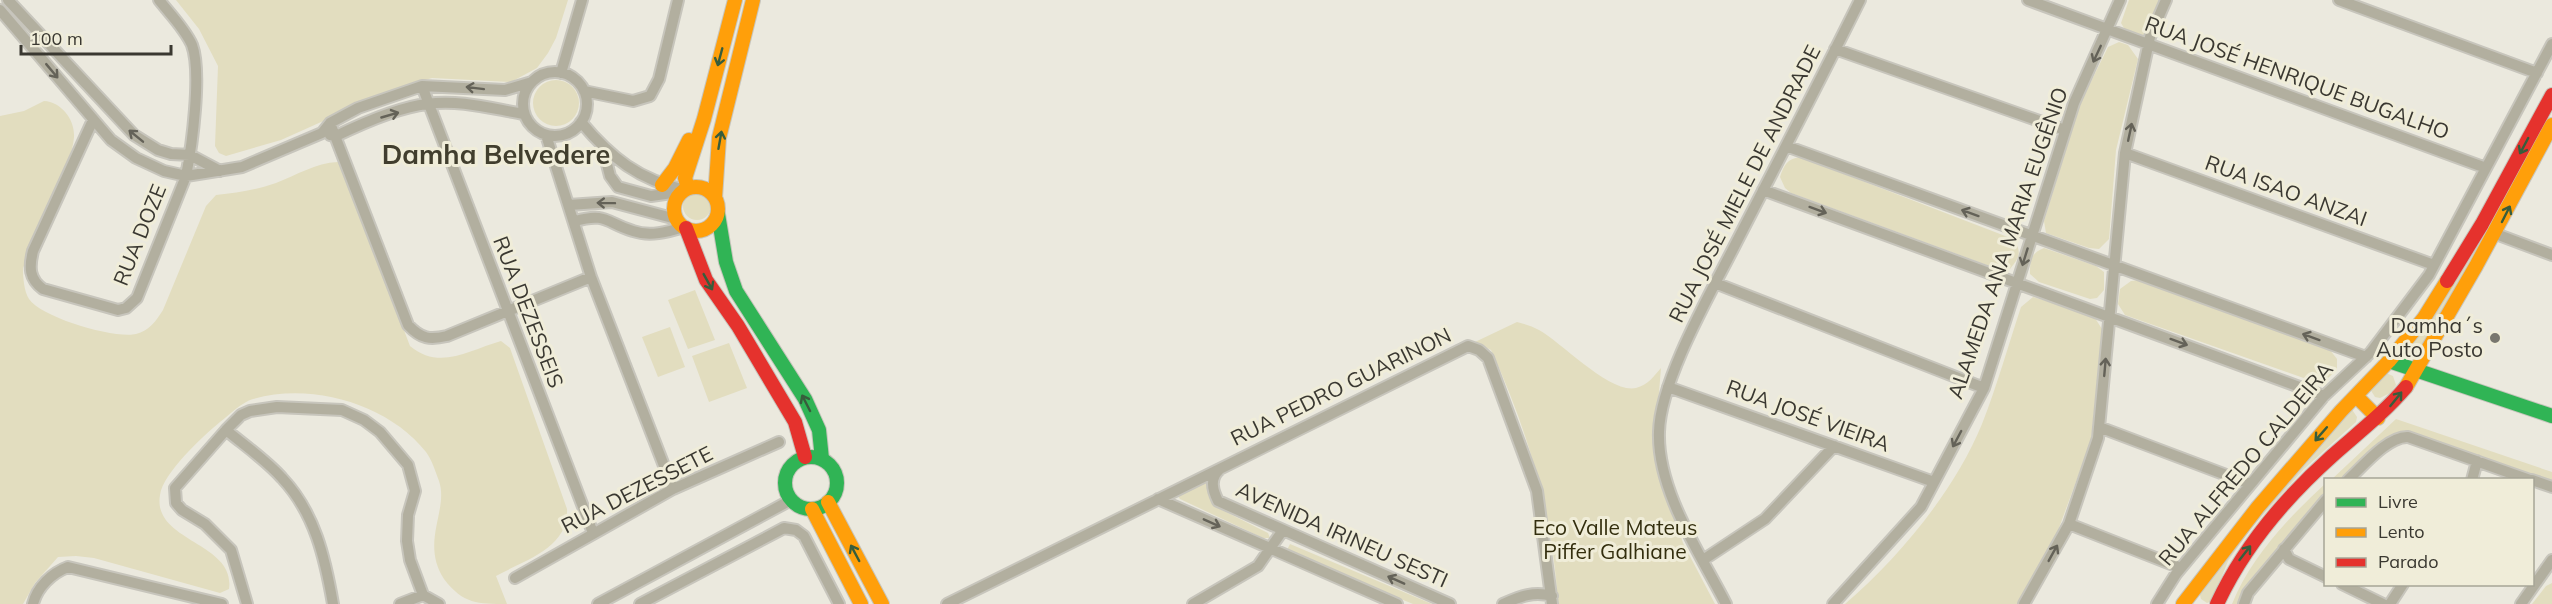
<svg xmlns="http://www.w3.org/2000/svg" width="2552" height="604" font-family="Mulish,sans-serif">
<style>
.green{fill:#e2ddbf}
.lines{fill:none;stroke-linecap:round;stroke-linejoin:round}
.street-casing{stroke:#c7c5bc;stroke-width:14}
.fast-casing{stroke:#c7c5bc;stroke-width:16}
.slow-casing{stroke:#c7c5bc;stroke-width:16}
.jam-casing{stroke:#c7c5bc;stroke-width:16}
.street{stroke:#b2af9f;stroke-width:10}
.fast{stroke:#30b455;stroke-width:14}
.slow{stroke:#ff9f0a;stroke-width:14}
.jam{stroke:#e5322d;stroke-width:14}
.oneway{stroke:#646258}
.oneway2{stroke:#375d3c}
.poi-dot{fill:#78766e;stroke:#f0edd9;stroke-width:2}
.labels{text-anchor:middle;stroke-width:6;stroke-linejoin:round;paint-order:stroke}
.street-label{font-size:21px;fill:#3a3831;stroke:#f0edd9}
.poi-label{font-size:21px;fill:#3a3831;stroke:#f0edd9;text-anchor:end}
.park-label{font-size:21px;fill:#332e0e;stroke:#f0edd9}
.district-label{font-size:27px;font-weight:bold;fill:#413e2e;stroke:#f0edd9}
</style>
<rect width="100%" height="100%" fill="#ebe9de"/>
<!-- green -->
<path class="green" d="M176,0h392l-12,38 -8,15 -11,15 -26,14 -79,-4 -35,10 -116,52 -55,16 -7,-3 -4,-7 3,-80 -19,-37z
M2129,0h32l-18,36 -16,-3 -6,-10z
M2119,42l9,3 10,14 -22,91 -7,89 -10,10 -10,-1 -43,-15 -2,-12 36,-117 28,-57z
M533 103a23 23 0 1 1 46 0a23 23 0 1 1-46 0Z
M44,101c17,1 31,18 30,36 -1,16 -10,33 -17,48 -11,28 -23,55 -34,83 0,10 1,23 6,31 13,19 86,40 107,35 13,-3 20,-13 27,-24l43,-104 10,-11c21,-2 40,-5 60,-12 21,-8 39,-20 62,-21l6,11 66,173c30,25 59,4 91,-5l9,7 57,161c2,39 -42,51 -71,67l11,28c-29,0 -44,0 -63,-25 -24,-37 5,-69 -5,-98 -3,-8 -7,-21 -13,-29 -38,-48 -114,-70 -173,-53 -11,3 -24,16 -33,23 -17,14 -57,51 -60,73 -8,47 76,47 69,94l-9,4 -126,-35 -18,-2 -18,1 -23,26 -12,21h-23v-488l24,-5z
M2552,105v6l-133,245 -4,3h-7l-5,-9z
M1800,157l213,82c9,12 7,18 -3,30l-15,-1 -204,-75 -6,-5 -5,-11c4,-12 7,-18 20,-20z
M683 206a14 14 0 1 1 28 0a14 14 0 1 1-28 0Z
M2044,248l52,18 8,6v18l-7,8 -7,1 -51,-17 -9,-8c0,-14 1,-21 14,-26z
M2140,280l190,70 7,9v11l-9,8 -13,4 -190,-67 -7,-11 2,-15 11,-8z
M695,290l20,50 -27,9 -20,-49z
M2033,297l60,18 9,14 -11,112 -35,95 -38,68h-173c54,-46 110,-114 137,-180 15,-38 26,-78 39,-117z
M1517,322c7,2 15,4 22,8 22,12 71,64 97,58 12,-3 18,-12 25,-20l-7,86 29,89 32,61h-157c-5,-88 -30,-174 -67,-254l-16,-8z
M670,327l15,40 -27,10 -16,-40z
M729,343l18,45 -38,14 -17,-46z
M2386,373l7,3 3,9 -6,8 -10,5 -5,-1 -5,-8z
M2351,408l6,9 -1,5 -52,47 -51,57 -25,35 -16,40 -5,2 -6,-4 -2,-8 12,-22z
M2396,419l156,53v9l-139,-48h-13l-55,46 -14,1z
M1207,481l5,21 8,7 48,24 2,5h-7l-83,-39 -3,-4z
M2325,484v13l-86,107h-7c19,-47 56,-86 93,-120z
M1290,544l142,60h-19l-127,-52z
M2552,583v21h-20l14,-18z"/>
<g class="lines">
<!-- street casing -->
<g class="street-casing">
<path id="street" d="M8,0l126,135 24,15 13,4 19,1 30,16
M2028,0l458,168
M2339,0l198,73
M0,10l111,130 25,18 28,13 22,5 56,-9 80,-34 8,-10 28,-15 64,-22 83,4 27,-8
M1835,49l230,81
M523 104a32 32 0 1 1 64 0a32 32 0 1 1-64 0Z
M561,73l21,-73
M422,86l171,447
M584,91l49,10 17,-5 9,-17 19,-79
M93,120l-60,131c-4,16 -4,28 10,38l75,21 8,-2 11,-10 49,-122c6,-30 16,-104 6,-131 -7,-16 -22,-31 -33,-45
M581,122c30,36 58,58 104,68
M330,123l78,202c13,14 22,15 39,11l144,-59
M330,135l6,1c25,-12 63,-29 91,-32 32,-5 66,5 97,10
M546,135l45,142 82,212
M1786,146l580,211
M603,149l7,27 8,11 33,9 28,-4
M2125,153l309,112
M1763,190l561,206
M569,205l43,-3 64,17
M575,221c32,-9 31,2 58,10 17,6 34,1 51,-4
M2496,234l56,21
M1715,283l269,105
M1668,387l266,95
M2099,427l151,57
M226,430c18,15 40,30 56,48 33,35 43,80 51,126
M1219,470c-10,9 -6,21 -1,31l232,103
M2348,480c15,-14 40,-44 60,-43l122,43
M2472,480l5,-19
M2532,480l20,7
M1158,499l239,105
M2069,524l112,44
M2284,549l5,10 37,18
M1703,560l62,-41 69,-73
M515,578l158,-89 106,-47
M2342,584l41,20
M33,604c4,-17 19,-31 35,-37l154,37
M247,604l-16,-54 -26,-26 -23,-14 -6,-7 -1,-15 51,-58 15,-15 9,-4 27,-4 65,3 22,10 16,12 28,33 7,26 -7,24 -1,26 3,19 13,35 16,9
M400,604l23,-9
M598,604l193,-104
M640,604l144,-76 12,2 8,6 35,68
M947,604l521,-258 11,4 9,8 49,133 15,113
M1193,604l65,-38 25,-36
M1503,604c18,-8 31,-13 49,-8
M1726,604c-26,-51 -69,-113 -67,-172 1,-51 51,-138 75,-185 42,-82 85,-164 126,-247
M1833,604l88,-97 63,-119 90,-285 46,-103
M2024,604l45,-80 29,-86 27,-285 25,-116 16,-37
M2157,604l19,-30 148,-178 47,-44 58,-77 123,-231
M2244,604l4,-11 78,-93
M2390,604l13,-20
M2521,604l31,-44"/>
</g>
<!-- fast casing -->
<g class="fast-casing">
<path id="fast" d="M718,214l8,48 10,29 69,108 14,31 3,29
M2389,361l163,55
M785 483a26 26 0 1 1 52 0a26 26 0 1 1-52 0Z"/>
</g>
<!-- slow casing -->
<g class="slow-casing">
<path id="slow" d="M662,185l13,-17 14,-28
M674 209a22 22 0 1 1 44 0a22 22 0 1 1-44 0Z
M688,188l-3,-10 19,-59 31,-119
M715,198l4,-60 34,-138
M2406,387l70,-121 76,-141
M2356,396l22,22
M828,502l54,102
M812,509l49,95
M2183,604l75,-97 83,-96 48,-50 35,-43 23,-37"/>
</g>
<!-- jam casing -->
<g class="jam-casing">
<path id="jam" d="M686,228l20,52 32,46 57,96 10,35
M2447,281l35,-57 70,-129
M2217,604c27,-58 68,-106 115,-148 26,-23 52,-43 74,-69"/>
</g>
<!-- street -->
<use href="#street" class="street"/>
<!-- fast -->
<use href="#fast" class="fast"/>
<!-- slow -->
<use href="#slow" class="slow"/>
<!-- jam -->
<use href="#jam" class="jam"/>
</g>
<!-- one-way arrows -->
<defs><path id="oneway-shaft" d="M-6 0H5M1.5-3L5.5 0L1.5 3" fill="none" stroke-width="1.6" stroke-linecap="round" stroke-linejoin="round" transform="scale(1.5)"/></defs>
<g class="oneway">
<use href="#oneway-shaft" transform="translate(2097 54) rotate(115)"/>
<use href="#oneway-shaft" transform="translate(52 71) rotate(50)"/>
<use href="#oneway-shaft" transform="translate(475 88) rotate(-173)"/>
<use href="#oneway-shaft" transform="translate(390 115) rotate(-16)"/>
<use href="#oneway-shaft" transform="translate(2130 132) rotate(-78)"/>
<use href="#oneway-shaft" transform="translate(136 136) rotate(-141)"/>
<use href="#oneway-shaft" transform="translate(606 203) rotate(-179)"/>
<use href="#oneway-shaft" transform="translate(1818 210) rotate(20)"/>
<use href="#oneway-shaft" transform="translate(1970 213) rotate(-160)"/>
<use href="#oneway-shaft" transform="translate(2025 257) rotate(107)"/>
<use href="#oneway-shaft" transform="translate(2311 337) rotate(-160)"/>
<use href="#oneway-shaft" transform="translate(2179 342) rotate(20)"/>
<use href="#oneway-shaft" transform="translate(2105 367) rotate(-85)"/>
<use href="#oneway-shaft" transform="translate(1957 439) rotate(118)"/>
<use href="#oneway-shaft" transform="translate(1212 523) rotate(24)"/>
<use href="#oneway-shaft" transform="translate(2053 553) rotate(-61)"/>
<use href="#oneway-shaft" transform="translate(1396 580) rotate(-156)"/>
</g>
<g class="oneway2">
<use href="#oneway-shaft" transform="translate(720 57) rotate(105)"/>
<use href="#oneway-shaft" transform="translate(720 140) rotate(-80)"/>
<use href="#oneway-shaft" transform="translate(2524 146) rotate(118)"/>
<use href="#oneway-shaft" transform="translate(2506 214) rotate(-63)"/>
<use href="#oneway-shaft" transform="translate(708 282) rotate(61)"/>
<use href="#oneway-shaft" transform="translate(2396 399) rotate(-51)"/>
<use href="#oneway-shaft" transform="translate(806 403) rotate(-117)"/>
<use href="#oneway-shaft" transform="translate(2321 434) rotate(131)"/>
<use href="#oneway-shaft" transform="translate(855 553) rotate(-118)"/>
<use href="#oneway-shaft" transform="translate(2245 553) rotate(-52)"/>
</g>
<!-- markers -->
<circle class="poi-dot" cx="2495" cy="338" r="6"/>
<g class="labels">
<!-- street labels -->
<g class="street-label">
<text transform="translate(2297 78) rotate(20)" y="7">RUA JOSÉ HENRIQUE BUGALHO</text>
<text transform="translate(1745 184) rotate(-63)" y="7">RUA JOSÉ MIELE DE ANDRADE</text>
<text transform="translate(2286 191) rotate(20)" y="7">RUA ISAO ANZAI</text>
<text transform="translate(140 235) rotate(-68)" y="7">RUA DOZE</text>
<text transform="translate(2008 243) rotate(-71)" y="7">ALAMEDA ANA MARIA EUGÊNIO</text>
<text transform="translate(528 312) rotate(69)" y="7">RUA DEZESSEIS</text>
<text transform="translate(1341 387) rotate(-26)" y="7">RUA PEDRO GUARINON</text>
<text transform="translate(1808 416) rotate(20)" y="7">RUA JOSÉ VIEIRA</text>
<text transform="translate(2246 464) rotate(-50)" y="7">RUA ALFREDO CALDEIRA</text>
<text transform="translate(637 490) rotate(-27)" y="7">RUA DEZESSETE</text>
<text transform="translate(1342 535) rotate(24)" y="7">AVENIDA IRINEU SESTI</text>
</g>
<!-- poi labels -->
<g class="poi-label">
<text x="2483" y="333">Damha´s<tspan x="2483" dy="24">Auto Posto</tspan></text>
</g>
<!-- park labels -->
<g class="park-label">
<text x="1615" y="535">Eco Valle Mateus<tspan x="1615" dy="24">Piffer Galhiane</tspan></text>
</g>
<!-- district labels -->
<g class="district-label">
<text x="496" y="164">Damha Belvedere</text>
</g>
</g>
<!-- legend -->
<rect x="2324" y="478" width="210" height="108" fill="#f0edd9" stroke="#a7a596" stroke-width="1.5"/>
<rect x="2336" y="498" width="30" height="9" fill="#30b455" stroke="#a7a596" stroke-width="1.5"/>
<text x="2378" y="508" font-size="18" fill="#3a3831">Livre</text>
<rect x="2336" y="528" width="30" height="9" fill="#ff9f0a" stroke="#a7a596" stroke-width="1.5"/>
<text x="2378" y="538" font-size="18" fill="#3a3831">Lento</text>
<rect x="2336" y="558" width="30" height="9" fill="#e5322d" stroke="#a7a596" stroke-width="1.5"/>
<text x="2378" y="568" font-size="18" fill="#3a3831">Parado</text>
<!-- scale -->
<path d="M21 45v9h150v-9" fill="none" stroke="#3a3831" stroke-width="3"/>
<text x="30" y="45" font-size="18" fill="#3a3831" stroke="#f0edd9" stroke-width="4.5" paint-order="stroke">100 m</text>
</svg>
